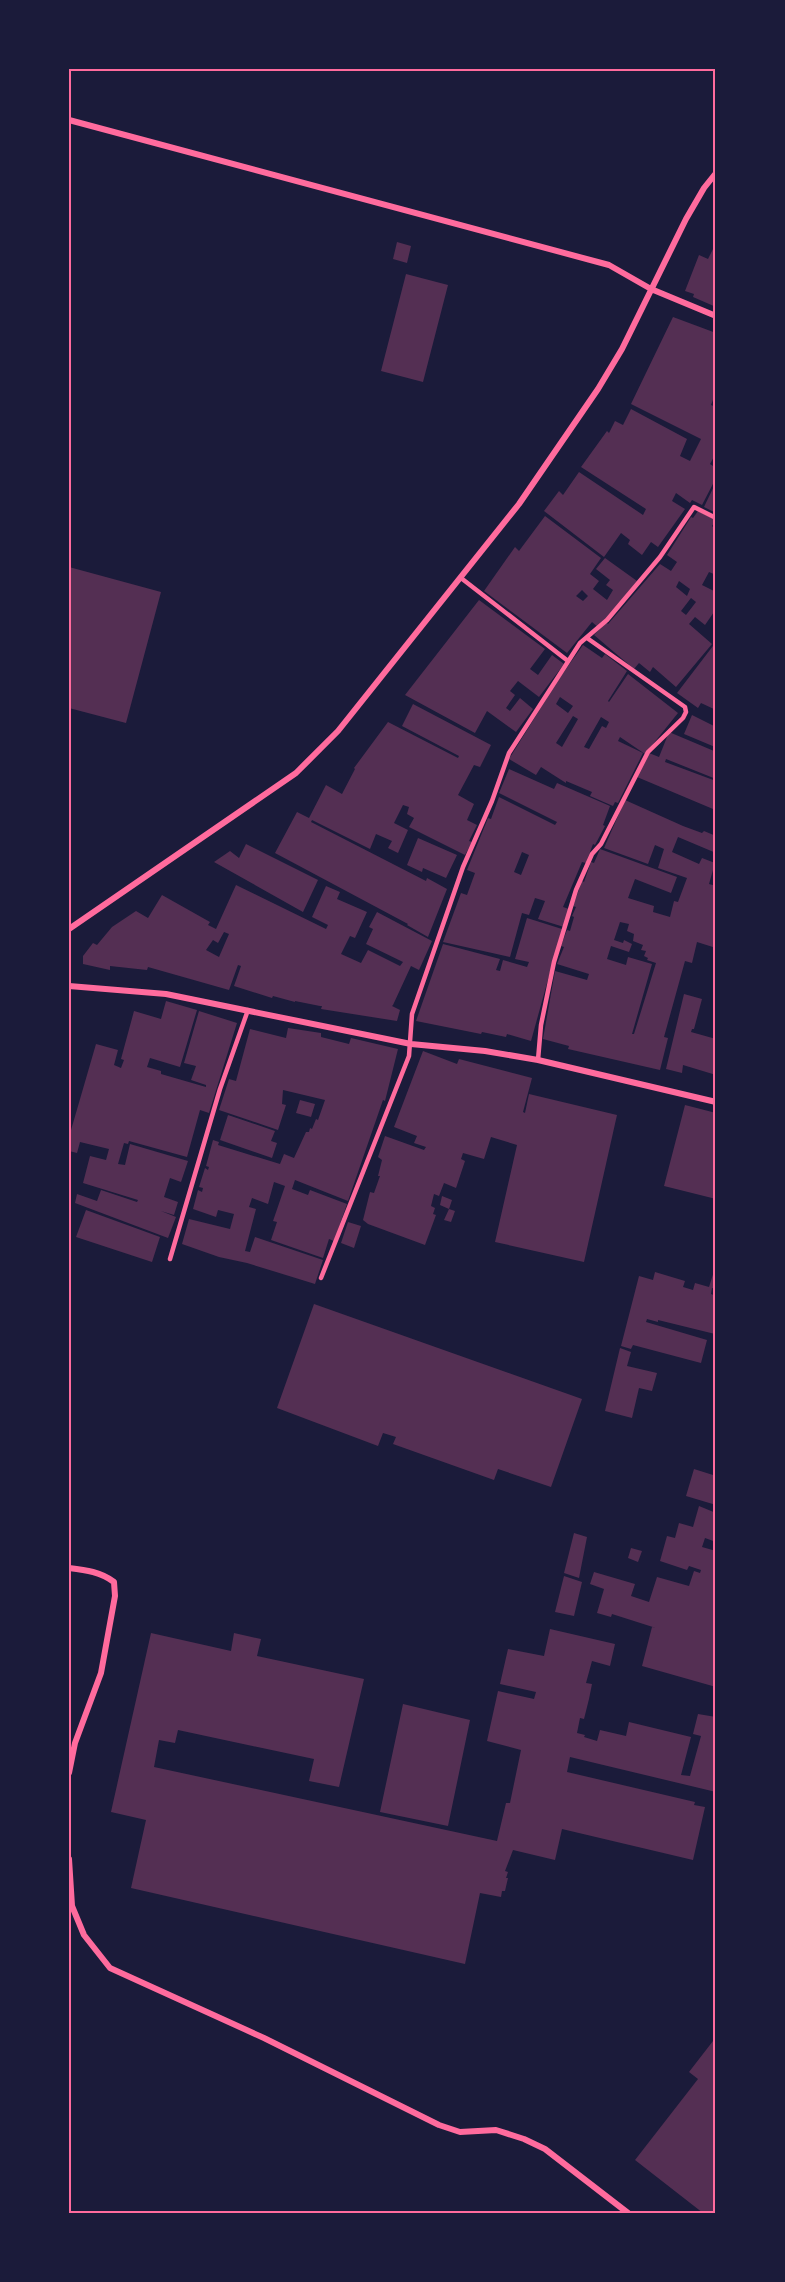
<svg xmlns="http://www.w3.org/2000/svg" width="785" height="2282" font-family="'Public Sans',sans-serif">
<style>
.building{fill:#542f53;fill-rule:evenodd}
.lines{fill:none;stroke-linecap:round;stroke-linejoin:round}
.service{stroke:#ff6b9d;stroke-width:4.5}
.minor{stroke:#ff6b9d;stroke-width:6}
.neatline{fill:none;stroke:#ff6b9d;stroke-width:2}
</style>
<rect width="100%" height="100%" fill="#1b1b3a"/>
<!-- building -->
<path class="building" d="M397,242l14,4 -4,17 -14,-4z
M716,243v64l-23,-10 1,-3 -9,-3 14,-36 9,4z
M406,274l42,11 -25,97 -42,-11z
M673,317l43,16v59l-5,13 5,2v46l-6,11 6,4v10l-14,27 -10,-5 -2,3 -14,-10 -4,8 13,8 -27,38 -7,-5 -9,13 -14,-11 2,-4 -9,-7 -17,24 -60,-46 15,-20 4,4 16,-23 64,43 3,-6 -65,-42 26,-36 2,2 6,-12 8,4 8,-16 56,30 -7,17 10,5 11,-22 -70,-35z
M716,482v31l-12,-6z
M698,511l18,9 -4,6 2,2 2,-3v50l-7,-3 -7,13 14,7v21l-2,-1 -9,13 -10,-8 -6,7 23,20 -36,43 -23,-20 -3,5 -11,-9 -5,6 -40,-34 12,-13 2,2 52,-60 11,7 6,-9 -10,-7 24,-38 2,1zM679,581l11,8 -3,7 -11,-9zM691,598l5,4 -10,13 -5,-4z
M545,516l56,42 -11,16 9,7 -6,8 14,11 6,-10 -7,-5 4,-5 -14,-11 9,-11 32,23 -38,47 -7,-6 -25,31 -83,-62 31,-44 4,4zM582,590l6,6 -5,5 -7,-5z
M69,567l92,25 -35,131 -57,-15z
M479,600l66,49 -15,20 8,6 14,-20 12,9 -25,33 -21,-16 -8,10 5,4 -9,13 4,3 10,-13 13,11 -17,23 -29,-21 -12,22 -70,-38z
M716,642v68l-15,-7 -3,5 -21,-15z
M583,645l19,13 3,-4 22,17 -19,30 1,1 19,-28 50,39 -33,41 -25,-17 -2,4 25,12 -25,50 -3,-1 -2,4 -23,-10 2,-4 -26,-11v2l-25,-16 -5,8 -27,-16 38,-61 -1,-1zM560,697l13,9 -5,7 -12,-9zM573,716l5,3 -16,28 -6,-4zM601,717l8,5 -3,6 -4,-2 -13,23 -5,-2z
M413,704l78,41 -11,22 -6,-2 -16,30 16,9 -7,16 10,5 -8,16 3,1 -7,13 -56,-28 5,-9 -7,-4 2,-7 -6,-2 -9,18 14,7 -10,23 -10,-5 4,-7 -16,-7 -6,15 -58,-29 -1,2 115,59 1,-3 20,11 -19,48 -21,-12 1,-1 -133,-71 22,-41 12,6 17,-33 16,9 13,-25 -1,-1 34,-46 70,36 1,-2 -57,-30z
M692,715l24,12v52l-50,-20 -1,3 51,19v26h-2l-1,2 -76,-32 12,-24 10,4 10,-25 45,19 1,-4 -31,-13z
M509,769l45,20 3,-6 53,23 -7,19 2,1 -10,19 -2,-1 -7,19 -4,-1 -19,45 6,2 -5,18 -26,-8 7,-18 -10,-3 -6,17 -7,-2 -12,44 -67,-15 18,-49 6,2 8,-22 -8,-3 21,-52 3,1 8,-22 56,28 2,-3 -58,-29zM522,852l7,3 -8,20 -7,-3z
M625,800l58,26 19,7 2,-2 12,5v17l-38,-16 -6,15 27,12 3,-6 13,5 -6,21 7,2v62l-19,-6 -5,21 -7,-2 -21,76 4,1 -8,32 -92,-21 1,-3 -26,-7 12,-68 32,9 2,-6 -32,-10 7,-17 -3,-1 6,-16 3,1 4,-14 -2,-1 4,-9 -3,-1 9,-25 2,1 7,-20 3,1 6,-14 77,28 -6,16 -36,-14 -7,19 26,8 -1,6 17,5 4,-16 4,1 9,-24 -29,-10 6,-19 -9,-4 -7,19 -44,-16zM620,922l9,2 -2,7 7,3 -1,7 10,4 -2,5 5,1 -2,5 4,2 -1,2 9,3 -22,71h-2l20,-70 -24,-7 -2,8 -19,-6 4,-13 18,6 3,-8 -8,-4 -1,3 -9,-3z
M418,838l39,17 -11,23 -23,-10 -1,4 -15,-7z
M246,844l72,36 -15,32 -89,-50 16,-11 9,7z
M236,885l90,44 2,-4 -16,-8 14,-31 14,6 -3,7 30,13 -12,26 -5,-2 -9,18 20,9 7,-13 32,16 3,-4 -37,-18 7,-15 -4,-2 8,-15 55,29 -13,29 -8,-4 -18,39 -1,1 8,4 -3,11 -76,-12 1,-3h-2l-25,-5v1l-22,-6 -1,2 -38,-12 7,-20 -3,-1 -9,25 -81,-23 -1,3 -37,-4v4l-27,-6v-8l10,-13 4,2 15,-18 24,-16 12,7 14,-23 48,27 -2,3 8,4zM224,932l5,2 -10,23 -13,-7 7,-10 5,3z
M527,918l35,11 -31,112 -24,-7 -1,3 -24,-5 -1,2 -65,-13 27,-77 57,15 -4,11 4,1 3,-11 24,7 2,-5 -14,-3z
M684,994l18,5 -8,30h-2l-1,3 25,7v36l-33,-10 -1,8 -16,-4z
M166,1001l31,9 -17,57 -30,-9 -3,9 14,4v3l45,13v-2l-15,-5 5,-14 -12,-3 15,-52 38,12 -28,90 -9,-3 -13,47 -58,-16 -1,3 -4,-1 -6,21 7,1 5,-21 58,17 -7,21 -11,-4 -6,19 14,5 -4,13 -13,-4 15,6 -8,21 -93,-35 2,-9 20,7 4,-11 36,12 1,-2 -55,-17 7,-27 16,4 3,-11 -29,-7 -3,11 -8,-2v-14l27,-93 22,6 -4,15 7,3 3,-8 -3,-1 13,-48 27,8z
M288,1028l33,5v4l28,7 2,-6 47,11 -13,52 -2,-1 -35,101 -53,-21 -3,9 16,6 2,-5 37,14 -13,37 -5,-2 -6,19 -52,-18 6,-18 -4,-1 12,-35 -11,-4 -6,22 -16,-6 -3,9 7,2 -11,42 5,1 5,-15 68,23 -8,24 -68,-21 -28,-6 -37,-13 7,-25 41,10 4,-15 -16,-4 -2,7 -23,-8 5,-19 4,2 1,-4 -4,-1 6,-19 3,2 1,-3 -3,-1 7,-26 6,2 -1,3 62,19 4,-10 10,4 12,-26h3l1,-4 2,1 4,-10 2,1 7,-20 -42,-10 -1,14 4,1 -8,25 -59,-20 10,-31 7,2 14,-52 36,9z
M423,1051l34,13 2,-5 73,19 -9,34 2,1 4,-19 88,21 -33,147 -89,-20 22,-97 -26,-8 -7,22 -21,-6 -2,6 4,2 -9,27 -12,-5 -5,13 -5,-2 -3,12 4,2 -2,6 3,1 -11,30 -57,-21 -5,-4 7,-28 4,1 6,-17h-2l4,-16 -4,-3 7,-21 39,14 2,-3 -12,-4 3,-7 -23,-9z
M300,1100l15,4 -4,13 -15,-4z
M685,1105l31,8v86l-52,-13z
M228,1115l47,16 -4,10 6,2 -5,15 -52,-18z
M442,1196l10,4 -3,9 -9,-4z
M449,1209l6,2 -4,11 -7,-2z
M86,1210l74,27 -8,25 -76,-25z
M348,1222l13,4 -7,22 -13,-5z
M716,1265v24l-4,-1 -1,6 5,2 -1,38 -57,-14v2l-11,-3 -1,3 61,18 -6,23 -68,-18 -2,4 -10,-3 18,-70 14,4 2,-8 30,9 -2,6 10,3 2,-7 14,4z
M314,1304l268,95 -31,88 -53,-18 -4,11 -101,-36 3,-7 -13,-4 -5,13 -101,-38z
M620,1348l11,4 -4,14 30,7 -5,18 -13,-3 -7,30 -27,-7z
M716,1468v37l-30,-9 8,-27 19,6z
M699,1506l17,7v29l-11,-4 -3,9 14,4v136l-74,-21 10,-39 4,1 -44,-14 -1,3 -14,-4 7,-24 -14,-5 4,-12 41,12 -4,12 18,6 8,-25 32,9 5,-15 6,2 1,-3 -12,-4 -2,4 -27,-9 7,-25 8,2 4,-15 14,4z
M574,1533l13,4 -8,41 -15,-5z
M631,1548l11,3 -4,11 -10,-4z
M564,1576l18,6 -8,34 -19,-4z
M550,1629l65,15 -5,22 -18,-5 -6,22 6,1 -3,15 -5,20 -4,-1 -3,15 8,2 -1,2 13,4 3,-11 26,6 3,-14 62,15 -10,38 9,1 11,-40 -8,-2 5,-20 18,3v75l-146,-35 -3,15 128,30 -1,3 11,2 -12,53 -131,-31 -7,31 -42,-10 -8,21 3,1 -2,6h2l-3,13h-3l-1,6 -21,-4 -15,71 -334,-76 15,-68 -35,-8 40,-179 80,18 3,-18 27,6 -4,17 107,23 -25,108 -30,-6 5,-22 -136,-29 -3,13 -16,-3 -5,27 343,74 9,-38h4l11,-53 -34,-9 11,-50 36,8 2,-7 -36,-8 8,-35 36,7z
M403,1704l67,16 -22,106 -68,-14z
M713,2041l3,2v170h-13l-68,-53 63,-81 -9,-7z"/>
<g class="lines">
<!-- service -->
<path class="service" d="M461,578l107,83
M538,1060l3,-35 13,-63 22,-72 16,-36 9,-10 47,-92 35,-34 3,-6 -1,-5 -98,-69
M170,1259l50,-170 28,-79
M321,1278l88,-222 3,-42 51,-147 29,-66 17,-48 71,-110 27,-23 53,-63 34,-50 22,11"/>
<!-- minor -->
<path class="minor" d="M69,120l540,145 42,24 65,27
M69,929l227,-156 42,-42 181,-227 79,-115 24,-40 64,-130 18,-31 12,-15
M69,986l97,8 245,50 74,7 53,9 178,42
M69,1568c17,2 32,4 45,14l1,14 -14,77 -26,70 -6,30
M69,1859l3,47 12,29 26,33 154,70 175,87 21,7 36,-2 28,9 21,10 83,64"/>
</g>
<!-- border -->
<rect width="785" height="2282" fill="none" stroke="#1b1b3a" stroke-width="141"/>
<rect x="70" y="70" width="644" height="2142" class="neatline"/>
</svg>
